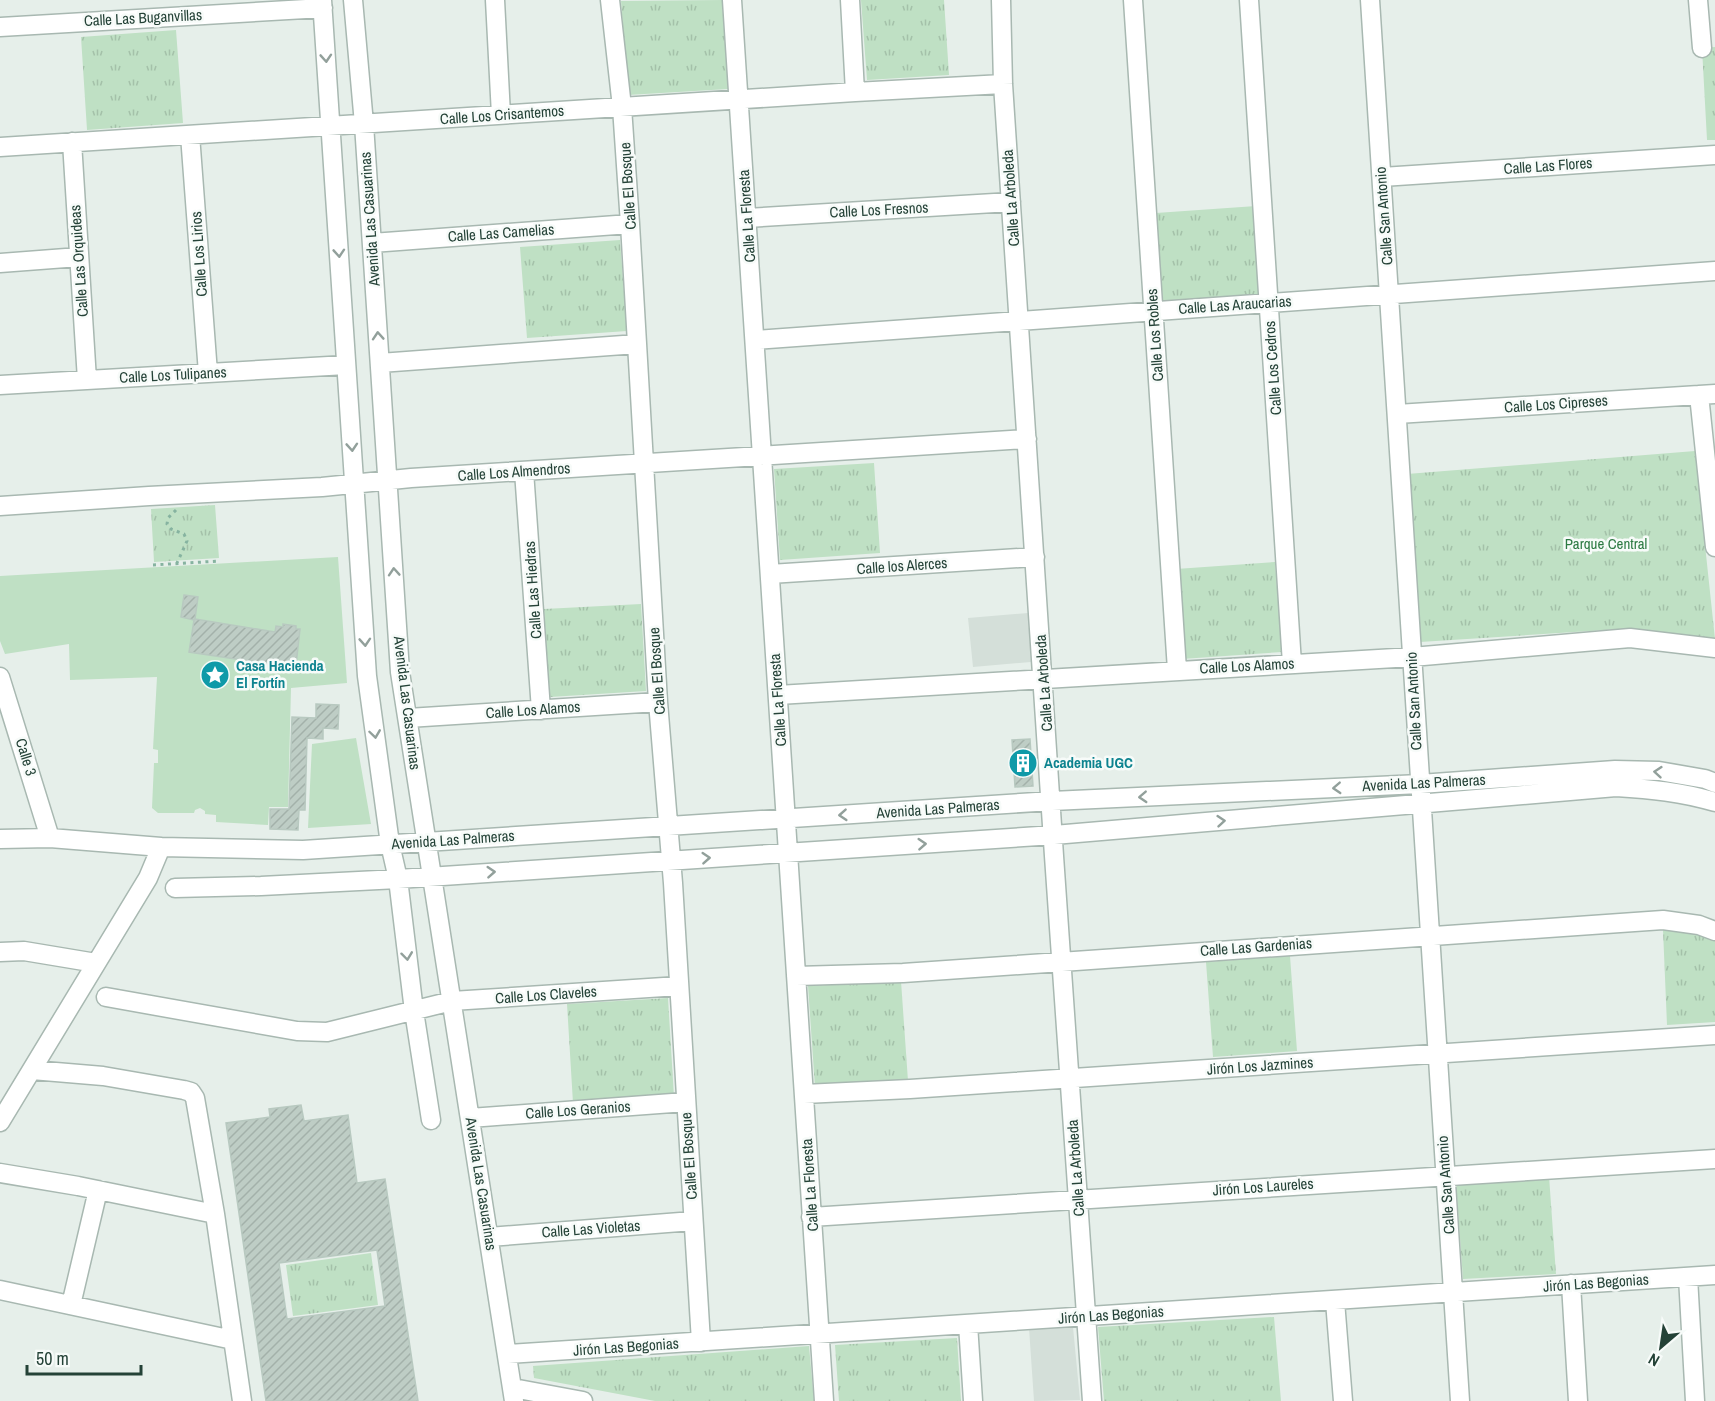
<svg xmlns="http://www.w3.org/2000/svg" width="1715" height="1401" font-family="'Archivo Narrow',sans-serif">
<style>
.built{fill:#d4dfd9}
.grass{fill:#bfe0c4}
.park{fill:url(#park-tufts)}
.building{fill:url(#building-hatch);stroke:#b8c9c0;stroke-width:1.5;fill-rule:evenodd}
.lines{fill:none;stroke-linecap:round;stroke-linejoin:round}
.minor-casing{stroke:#a8b8b1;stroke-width:21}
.path{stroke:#86b3a0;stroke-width:3;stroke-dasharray:3 4.5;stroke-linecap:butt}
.minor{stroke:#fff;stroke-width:18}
.oneway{stroke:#92a09b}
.labels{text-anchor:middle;stroke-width:5;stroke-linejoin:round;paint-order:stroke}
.street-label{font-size:15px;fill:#244237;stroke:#f7fbf9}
.park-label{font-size:15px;fill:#2c7a42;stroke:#f7fbf9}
.culture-label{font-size:15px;font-weight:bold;fill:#0d838f;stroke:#f7fbf9;text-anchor:start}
</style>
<defs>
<pattern id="park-tufts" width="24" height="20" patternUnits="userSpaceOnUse" patternTransform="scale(1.5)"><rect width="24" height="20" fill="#bfe0c4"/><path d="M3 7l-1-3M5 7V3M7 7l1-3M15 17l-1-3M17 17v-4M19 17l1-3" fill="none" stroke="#a4c1a9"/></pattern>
<pattern id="building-hatch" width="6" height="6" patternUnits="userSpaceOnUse" patternTransform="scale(1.5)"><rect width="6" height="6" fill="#becdc5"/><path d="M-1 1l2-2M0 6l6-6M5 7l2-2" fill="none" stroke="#a3b1aa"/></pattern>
</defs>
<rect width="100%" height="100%" fill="#e6efea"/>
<!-- built -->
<path class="built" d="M1028,613l3,49 -58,5 -5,-49z
M1073,1327l7,73 -46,1 -5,-73z"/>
<!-- grass -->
<path class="grass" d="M338,557l9,126 -56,5 -3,119h-19l-1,18 -52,-3v-7l-11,-1v-3l-5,-3 -5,2 -1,3h-36l-6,-5 2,-45h4v-13l-5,-1 4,-72 -87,3 -1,-36 -64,10 -5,-13v-65z
M356,738l15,86 -63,4 4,-84z"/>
<!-- park -->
<path class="park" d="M722,0l6,89 -100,6 -7,-94z
M861,0h83l5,75 -82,5z
M176,30l7,93 -96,7 -6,-93z
M1715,47v93h-8l-5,-92z
M1256,206l6,90 -99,7 -7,-90z
M620,240l7,91 -100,7 -7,-91z
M1695,451l20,188 -94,-10 -201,13 -13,-168z
M874,463l6,90 -100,7 -6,-91z
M215,505l4,53 -65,4 -3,-53z
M1275,562l7,90 -100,7 -6,-90z
M641,604l5,87 -96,6 -6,-88z
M1663,930l31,3 21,8v81l-48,3z
M1290,956l7,95 -84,6 -7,-95z
M901,981l7,100 -93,6 -7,-101z
M668,998l6,99 -101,6 -6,-99z
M1549,1176l7,98 -93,5 -7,-97z
M371,1253l7,52 -85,11 -7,-51z
M1274,1317l7,84h-177l-6,-74z
M957,1338l4,63h-122l-4,-56z
M809,1346l5,55h-159l-121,-23 -1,-12z"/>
<!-- building -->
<path class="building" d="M184,595l14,2 -3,22 80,13 1,-6 7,1v-3l13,2v3h4l-4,36 -27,-3v2l-80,-12 5,-32 -13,-3z
M316,704l23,1 -1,24 -15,-1v11l-16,-1 -2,72h-6l-1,20 -28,-1v-20h19l3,-92 24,1z
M1030,739l3,47 -18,1 -3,-47z
M301,1105l3,16 44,-6 9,68 28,-4 33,222h-152l-40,-278 44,-6 -1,-8zM377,1250l8,56 -98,13 -8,-56z"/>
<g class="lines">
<!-- minor casing -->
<g class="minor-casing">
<path id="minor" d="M322,0l45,676 23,168 8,35 16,132 17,109
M353,0l11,124 36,548 114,729
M495,0l6,115
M610,0l12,107 8,117 28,478 15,181 28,459
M732,0l92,1401
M850,0l5,92
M1001,0l2,84 51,772 38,545
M1133,0l44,670
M1249,0l43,664
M1370,0l90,1401
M1698,0l4,48
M0,27l323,-19
M190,135l18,238
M72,142l15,238
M0,147l855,-55 148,-8
M1382,177l333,-22
M747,218l264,-16
M372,243l258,-19
M0,263l79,-6
M755,340l960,-69
M380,363l257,-19
M0,385l346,-20
M1699,395l16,152
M1397,414l318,-20
M524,471l17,239
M0,506l149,-10 173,-9 89,-9 616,-39
M770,574l265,-17
M0,677l50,161
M778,695l634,-38 218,-19 85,10
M408,718l250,-16
M0,839l50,-1 111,9 -13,31 -148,244
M161,847l142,3 749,-49 368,-17 195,-14 44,1 46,8 10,4
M175,888l86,-2 137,-7 656,-44 562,-48c34,2 66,5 99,15
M0,952l24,-1 72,12
M796,976l107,-3 760,-53 36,5 16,6
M106,997l191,34 30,1 125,-31 227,-15
M32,1070l71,6 81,14 7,2 4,6 20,116 27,187
M804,1094l106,-5 805,-54
M470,1118l216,-16
M0,1173l78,13 137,28
M811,1217l904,-58
M489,1237l204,-16
M1688,1277l7,124
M1571,1284l7,117
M0,1290l233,50
M1335,1301l8,100
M71,1305l27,-115
M968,1324l5,77
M508,1354l1207,-79
M513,1388l70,13"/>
</g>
<!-- path -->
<path class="path" d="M176,510l-8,8 -1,6 4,5 13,5 3,7 -10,22
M153,565l67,-4"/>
<!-- minor -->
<use href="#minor" class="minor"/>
</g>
<!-- one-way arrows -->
<defs><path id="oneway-chevron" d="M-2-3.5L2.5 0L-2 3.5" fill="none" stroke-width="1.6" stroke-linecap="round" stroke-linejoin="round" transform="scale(1.5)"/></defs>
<g class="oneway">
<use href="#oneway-chevron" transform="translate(326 58) rotate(86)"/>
<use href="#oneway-chevron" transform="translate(339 253) rotate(86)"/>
<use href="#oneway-chevron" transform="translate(378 336) rotate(-94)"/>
<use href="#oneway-chevron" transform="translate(352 447) rotate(86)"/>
<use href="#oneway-chevron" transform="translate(394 572) rotate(-94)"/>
<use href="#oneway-chevron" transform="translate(365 642) rotate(86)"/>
<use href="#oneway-chevron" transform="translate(375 734) rotate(82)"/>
<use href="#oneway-chevron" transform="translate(1658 772) rotate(-175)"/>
<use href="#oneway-chevron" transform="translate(1337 788) rotate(177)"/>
<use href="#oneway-chevron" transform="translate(1143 797) rotate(177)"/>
<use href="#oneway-chevron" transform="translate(843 815) rotate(176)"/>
<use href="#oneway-chevron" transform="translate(1221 821) rotate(-5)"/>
<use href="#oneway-chevron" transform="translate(922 844) rotate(-4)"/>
<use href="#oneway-chevron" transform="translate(706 858) rotate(-4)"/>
<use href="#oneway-chevron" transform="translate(491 872) rotate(-4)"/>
<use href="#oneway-chevron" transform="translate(407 956) rotate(83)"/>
</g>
<!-- icons -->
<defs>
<g id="sight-disc" transform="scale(1.5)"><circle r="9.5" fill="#0f9aa8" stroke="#f7fbf9"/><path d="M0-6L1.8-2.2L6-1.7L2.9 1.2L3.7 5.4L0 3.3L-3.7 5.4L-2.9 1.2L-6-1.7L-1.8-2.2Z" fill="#fff"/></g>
<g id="building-disc" transform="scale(1.5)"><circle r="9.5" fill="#0f9aa8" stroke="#f7fbf9"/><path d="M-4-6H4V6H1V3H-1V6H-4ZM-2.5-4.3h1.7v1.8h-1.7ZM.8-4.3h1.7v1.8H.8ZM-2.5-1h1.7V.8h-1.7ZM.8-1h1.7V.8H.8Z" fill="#fff"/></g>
</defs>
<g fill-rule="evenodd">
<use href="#sight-disc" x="215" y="675"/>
<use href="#building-disc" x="1023" y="763"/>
</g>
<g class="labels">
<!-- street labels -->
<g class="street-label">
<text transform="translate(143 18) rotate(-3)" y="5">Calle Las Buganvillas</text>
<text transform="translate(502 115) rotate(-4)" y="5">Calle Los Crisantemos</text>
<text transform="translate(1548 166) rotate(-4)" y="5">Calle Las Flores</text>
<text transform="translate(628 186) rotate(-94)" y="5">Calle El Bosque</text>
<text transform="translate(1011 198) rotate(-94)" y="5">Calle La Arboleda</text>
<text transform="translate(879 210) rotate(-3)" y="5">Calle Los Fresnos</text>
<text transform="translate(747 216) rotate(-94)" y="5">Calle La Floresta</text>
<text transform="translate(1384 216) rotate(-94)" y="5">Calle San Antonio</text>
<text transform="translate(370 219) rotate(-94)" y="5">Avenida Las Casuarinas</text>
<text transform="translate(501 233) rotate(-4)" y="5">Calle Las Camelias</text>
<text transform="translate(199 254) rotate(-94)" y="5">Calle Los Lirios</text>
<text transform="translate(79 261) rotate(-94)" y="5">Calle Las Orquideas</text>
<text transform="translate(1235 305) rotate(-4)" y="5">Calle Las Araucarias</text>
<text transform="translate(1155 335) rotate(-94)" y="5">Calle Los Robles</text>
<text transform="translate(1273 368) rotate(-94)" y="5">Calle Los Cedros</text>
<text transform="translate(173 375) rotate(-3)" y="5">Calle Los Tulipanes</text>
<text transform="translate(1556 404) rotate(-4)" y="5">Calle Los Cipreses</text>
<text transform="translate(514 472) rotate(-4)" y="5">Calle Los Almendros</text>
<text transform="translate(902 566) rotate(-4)" y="5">Calle los Alerces</text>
<text transform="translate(533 590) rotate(-94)" y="5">Calle Las Hiedras</text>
<text transform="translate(1247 666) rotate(-3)" y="5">Calle Los Alamos</text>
<text transform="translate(657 671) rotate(-94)" y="5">Calle El Bosque</text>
<text transform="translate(1044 683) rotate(-94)" y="5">Calle La Arboleda</text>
<text transform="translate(778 700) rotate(-94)" y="5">Calle La Floresta</text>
<text transform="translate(1414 701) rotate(-93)" y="5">Calle San Antonio</text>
<text transform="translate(407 703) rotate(83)" y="5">Avenida Las Casuarinas</text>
<text transform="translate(533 710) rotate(-4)" y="5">Calle Los Alamos</text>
<text transform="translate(26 757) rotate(73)" y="5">Calle 3</text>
<text transform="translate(1424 783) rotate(-3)" y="5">Avenida Las Palmeras</text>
<text transform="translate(938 809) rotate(-4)" y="5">Avenida Las Palmeras</text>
<text transform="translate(453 840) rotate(-4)" y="5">Avenida Las Palmeras</text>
<text transform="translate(1256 947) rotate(-4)" y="5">Calle Las Gardenias</text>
<text transform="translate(546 995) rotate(-4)" y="5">Calle Los Claveles</text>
<text transform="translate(1260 1066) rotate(-4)" y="5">Jirón Los Jazmines</text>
<text transform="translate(578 1110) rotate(-4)" y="5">Calle Los Geranios</text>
<text transform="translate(689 1156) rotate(-94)" y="5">Calle El Bosque</text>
<text transform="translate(1076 1168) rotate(-94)" y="5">Calle La Arboleda</text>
<text transform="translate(481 1184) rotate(81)" y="5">Avenida Las Casuarinas</text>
<text transform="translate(810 1185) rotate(-94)" y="5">Calle La Floresta</text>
<text transform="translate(1446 1185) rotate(-94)" y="5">Calle San Antonio</text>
<text transform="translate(1263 1187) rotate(-4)" y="5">Jirón Los Laureles</text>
<text transform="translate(591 1229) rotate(-4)" y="5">Calle Las Violetas</text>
<text transform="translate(1596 1283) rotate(-4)" y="5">Jirón Las Begonias</text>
<text transform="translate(1111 1315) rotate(-4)" y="5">Jirón Las Begonias</text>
<text transform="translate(626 1347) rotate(-4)" y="5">Jirón Las Begonias</text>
</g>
<!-- park labels -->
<g class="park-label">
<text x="1606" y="549">Parque Central</text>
</g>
<!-- culture labels -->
<g class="culture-label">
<text x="236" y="671">Casa Hacienda<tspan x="236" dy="17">El Fortín</tspan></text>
<text x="1044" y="768">Academia UGC</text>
</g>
</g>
<!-- north arrow -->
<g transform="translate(1661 1347) rotate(209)" stroke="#f7fbf9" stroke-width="4.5" paint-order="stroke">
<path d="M0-4.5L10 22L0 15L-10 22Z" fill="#244237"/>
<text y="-9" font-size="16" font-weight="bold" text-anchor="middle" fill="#244237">N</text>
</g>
<!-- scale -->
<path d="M27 1365v9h114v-9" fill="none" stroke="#244237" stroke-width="3"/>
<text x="36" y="1365" font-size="18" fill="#244237" stroke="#f7fbf9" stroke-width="4.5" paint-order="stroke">50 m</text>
</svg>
